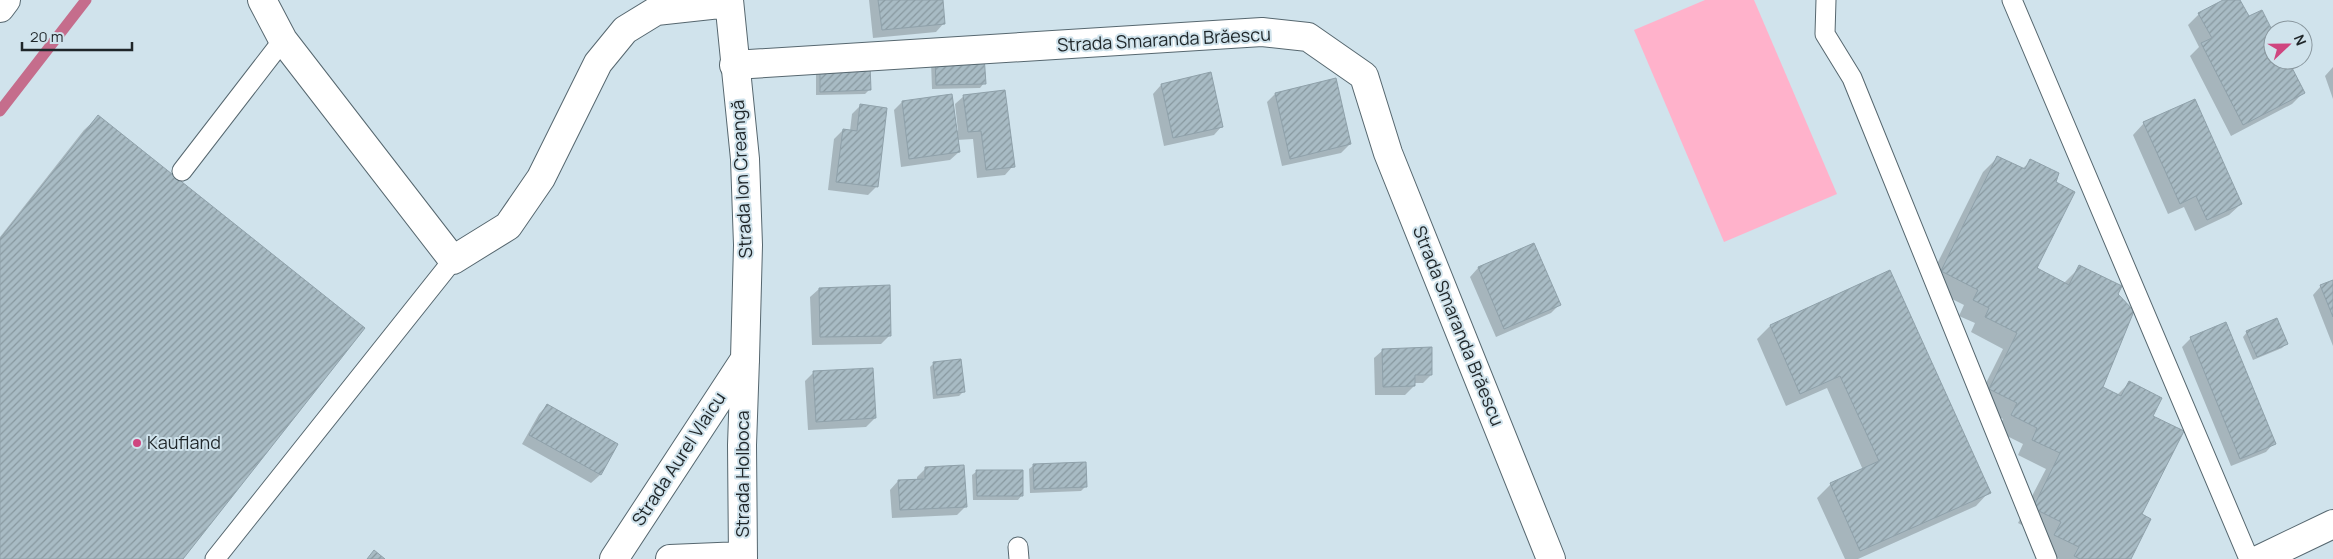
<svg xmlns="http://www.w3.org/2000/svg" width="2333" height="559" font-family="Manrope,sans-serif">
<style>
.garden{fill:#ffb2cb}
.shadow{fill:#0003}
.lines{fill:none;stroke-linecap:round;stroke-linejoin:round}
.stream{stroke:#c56d8c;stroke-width:11}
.building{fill:url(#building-hatch);stroke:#8fa1aa}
.lane-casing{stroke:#56676f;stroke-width:21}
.street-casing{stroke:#56676f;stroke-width:30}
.secondary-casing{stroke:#56676f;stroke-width:30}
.lane{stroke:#fff;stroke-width:19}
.street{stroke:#fff;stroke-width:28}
.secondary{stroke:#fff;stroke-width:28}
.poi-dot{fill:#cf457f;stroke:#d0e3ec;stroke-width:2}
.labels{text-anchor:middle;stroke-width:4;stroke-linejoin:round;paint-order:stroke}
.street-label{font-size:18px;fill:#1f2629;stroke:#d0e3ec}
.poi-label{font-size:18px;fill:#1f2629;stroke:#d0e3ec;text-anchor:start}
</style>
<defs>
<pattern id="building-hatch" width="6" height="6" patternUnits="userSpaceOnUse" patternTransform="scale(1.25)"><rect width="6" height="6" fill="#a8bbc4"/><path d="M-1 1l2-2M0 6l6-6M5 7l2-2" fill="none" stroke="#88989f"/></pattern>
</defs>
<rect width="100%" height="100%" fill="#d0e3ec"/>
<!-- garden -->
<path class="garden" d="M1705,0h49l83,194 -113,48 -90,-212z"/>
<!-- shadow -->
<path class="shadow" d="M869,0h73l2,23 -8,9 -63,6z
M2226,0h13l9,18 25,16v26h13l17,33 -11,11 -61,32 -41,-80 9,-9 -11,-22 11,-11z
M931,62l53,21 -4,5 -48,1z
M868,67l2,22 -5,5 -49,1v-22z
M2333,67v32l-8,-23z
M1161,85l61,41 -8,9 -50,11 -11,-52z
M1275,94l75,50 -9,9 -59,13 -15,-64z
M964,96l49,70 -8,9 -28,3 -4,-39 -16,1 2,12 -9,8 -49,7 -7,-57 8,-8 56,29 -3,-27z
M860,106l17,80 -9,9 -40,-5 6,-51 9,-9 7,1 2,-17z
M98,117l83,442h-181v-322l84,-107z
M2144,123l97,81 -12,11 -34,16 -11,-24 -16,7 -35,-79z
M1998,157l24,12 9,-8 4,108 29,14 16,-16 37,27 -15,93 15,8 12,-12 23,33 -11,99 -11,44h-71l-19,-9 6,-12 -28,-15 28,-54 -28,-14 5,-11 -26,-13 6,-12 -28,-14 28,-56 -32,-17 4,-9 -16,-7 5,-11 -38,-19 57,-114z
M1533,245l26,60 -8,8 -55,24 -26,-60 8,-9z
M1890,272l99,220 -13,14 -118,53h-13l-28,-61 13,-13 33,-15 -36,-82 -41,18 -29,-67 13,-13z
M2333,282v64l-20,-51 8,-9z
M819,289l71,46 -9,9 -69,1 -2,-48z
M2247,332l39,12 -4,4 -29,12 -10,-23z
M2191,338l83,105 -8,9 -35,14 -49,-119z
M1383,350l48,25 -8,8h-9v3l-9,9h-30l-1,-37z
M934,363l29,29 -4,4 -26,3 -3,-32z
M814,372l61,46 -9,9 -58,3 -3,-49z
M547,405l69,39 -16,31 -9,8 -69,-39 17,-30z
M1034,465l51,22 -4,4 -51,2 -1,-24z
M926,468l40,38 -9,9 -65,3 -2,-28 8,-9h19v-4z
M977,471l45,24 -4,5h-45l-1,-25z"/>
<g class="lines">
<!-- stream -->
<path class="stream" d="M0,111l86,-111"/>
</g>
<!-- building -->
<path class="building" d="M878,0h65l2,24 -63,6z
M2223,0h17l9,16 13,-6 11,22v28h15l17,33 -62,32 -42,-82 11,-5 -14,-25z
M984,55l2,29 -50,1 -1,-28z
M870,65l1,25 -51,2v-25z
M1211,72l12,55 -50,11 -12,-54z
M1336,78l15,66 -61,15 -15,-66z
M1005,90l10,77 -29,3 -5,-39 -13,1 -5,-37z
M952,94l8,58 -51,7 -7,-58z
M2195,99l47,105 -35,16 -11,-24 -16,8 -37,-82z
M860,104l27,4 -9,79 -42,-5 7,-53 14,2z
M98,115l267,213 -182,231h-183v-320z
M1997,156l28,13 5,-10 29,14 -3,9 19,10 -38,76 32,17 10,-20 43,21 -4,8 16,17 -31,76 18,9 8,-15 33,17 -9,18 31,15 -42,83 9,5 -20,40h-51l-6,-3 5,-9 -25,-12 7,-13 -28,-14 27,-55 -28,-13 5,-12 -26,-13 6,-12 -28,-14 28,-56 -32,-16 4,-9 -16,-8 5,-10 -37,-19z
M1534,243l27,62 -57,24 -26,-62z
M1890,270l101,223 -131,58 -30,-68 49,-22 -39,-85 -40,18 -30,-69z
M2333,280v37l-13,-32z
M890,285l1,51 -71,1 -1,-49z
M2277,318l11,26 -31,13 -11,-26z
M2226,322l50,122 -36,15 -50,-122z
M1432,347v28h-17v11l-32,1 -1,-38z
M961,359l4,33 -28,3 -4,-33z
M873,368l3,50 -60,4 -3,-51z
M547,404l71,40 -17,31 -72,-40z
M1086,462l1,25 -53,2 -1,-25z
M964,465l3,42 -67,3 -2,-30 27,-1v-12z
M976,470h47v26h-46z
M374,550l11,9h-18z"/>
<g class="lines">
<!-- lane casing -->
<g class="lane-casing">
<path id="lane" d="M1826,0l-1,34 27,44 195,481
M2012,0l237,559
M182,171l101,-131
M1018,547l1,12
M215,559l238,-299"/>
</g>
<!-- street casing -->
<g class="street-casing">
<path id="street" d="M734,65l528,-33 46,5 56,39 24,77 163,406
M670,559l72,-3
M743,559l-1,-114 3,-86
M2260,559l73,-35"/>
</g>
<!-- secondary casing -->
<g class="secondary-casing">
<path id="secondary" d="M262,0l21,40 170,220 55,-34 33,-48 57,-115 27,-33 31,-19 73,-8
M0,8l6,-8
M614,559l131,-200 3,-114 -3,-86 -16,-159"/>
</g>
<!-- lane -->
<use href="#lane" class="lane"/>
<!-- street -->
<use href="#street" class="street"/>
<!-- secondary -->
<use href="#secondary" class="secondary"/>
</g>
<!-- markers -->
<circle class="poi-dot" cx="137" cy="443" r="5"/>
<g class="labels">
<!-- street labels -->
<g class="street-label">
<text transform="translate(1164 40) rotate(-3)" y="6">Strada Smaranda Brăescu</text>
<text transform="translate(742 179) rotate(-93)" y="6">Strada Ion Creangă</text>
<text transform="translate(1458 326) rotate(68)" y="6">Strada Smaranda Brăescu</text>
<text transform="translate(679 459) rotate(-57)" y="6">Strada Aurel Vlaicu</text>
<text transform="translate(743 474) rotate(-90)" y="6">Strada Holboca</text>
</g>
<!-- poi labels -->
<g class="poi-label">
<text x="147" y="449">Kaufland</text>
</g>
</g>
<!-- north arrow -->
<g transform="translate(2288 45) rotate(68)"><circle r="24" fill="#d0e3ec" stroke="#89979e"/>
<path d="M0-4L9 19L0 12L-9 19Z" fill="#cf457f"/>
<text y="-8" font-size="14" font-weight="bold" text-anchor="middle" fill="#1f2629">N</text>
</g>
<!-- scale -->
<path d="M22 42v8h110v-8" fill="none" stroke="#1f2629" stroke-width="2.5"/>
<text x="30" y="42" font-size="15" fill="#1f2629" stroke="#d0e3ec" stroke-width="4" paint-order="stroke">20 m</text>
</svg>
